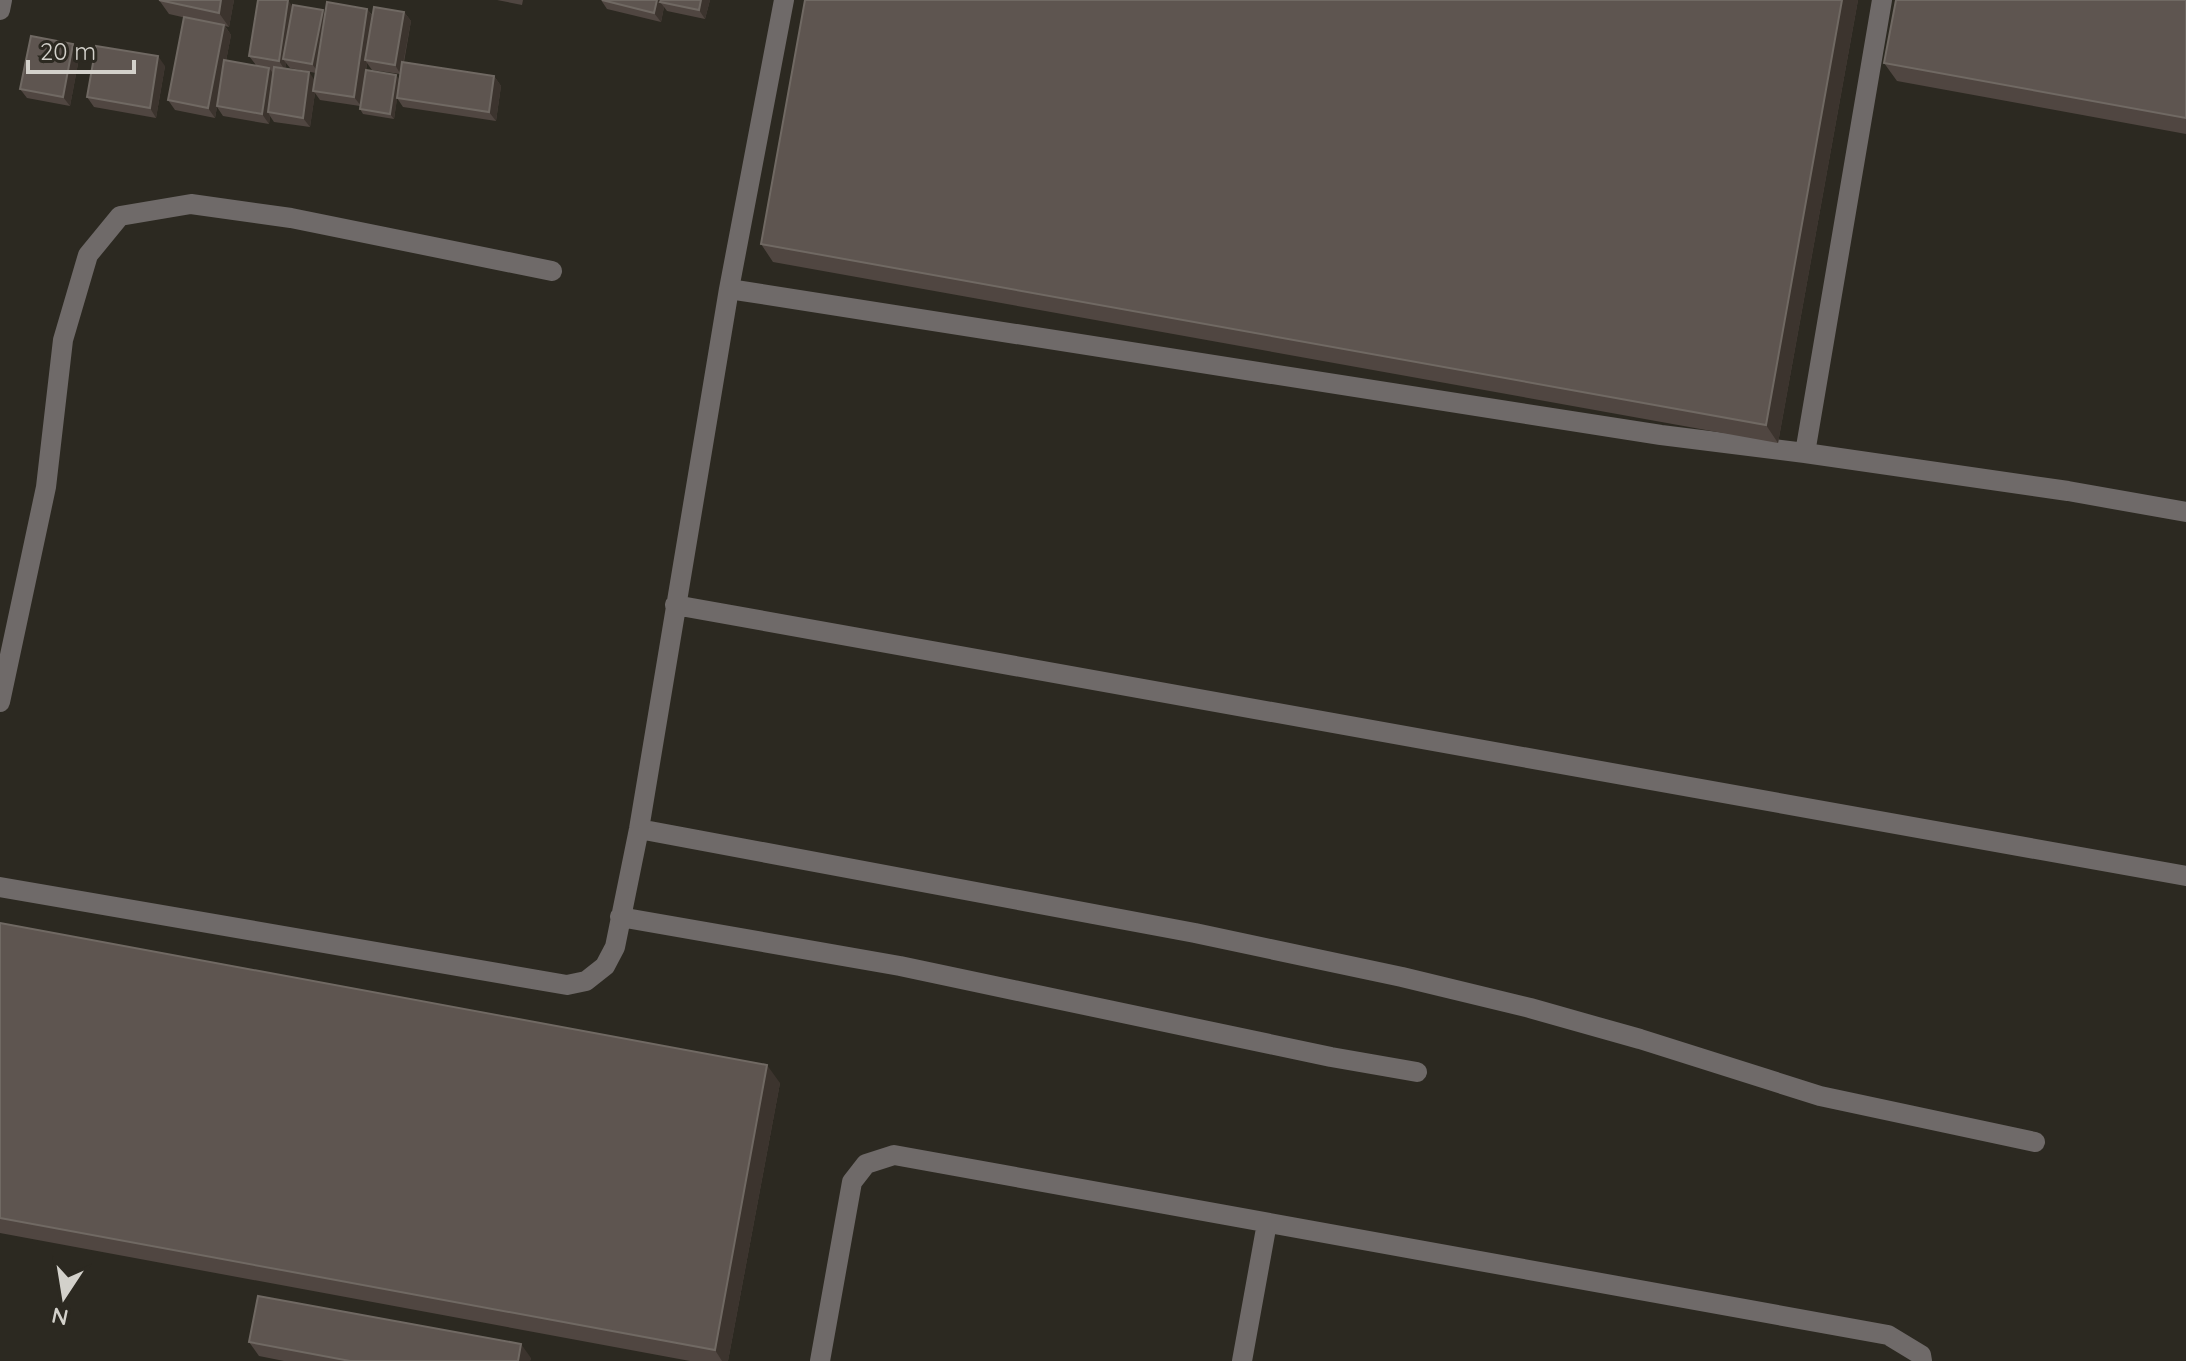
<svg xmlns="http://www.w3.org/2000/svg" width="2186" height="1361" font-family="Quicksand,sans-serif">
<style>
.lines{fill:none;stroke-linecap:round;stroke-linejoin:round}
.minor{stroke:#6f6a69;stroke-width:20}
.wall{fill:#504641;fill-rule:evenodd}
.shaded-wall{fill:#3c342e}
.building{fill:#5e5550;stroke:#706963;stroke-width:2}
</style>
<rect width="100%" height="100%" fill="#2c2921"/>
<g class="lines">
<!-- minor -->
<path class="minor" d="M0,10l2,-10
M729,289l932,146 144,18 77,-453
M1805,453l263,38 118,21
M675,605l1511,271
M0,702l46,-215 17,-147 25,-85 32,-39 71,-12 100,14 261,53
M639,829l556,104 207,44 128,31 110,31 180,57 215,46
M0,887l567,98 19,-4 19,-15 10,-19 24,-118 90,-540 55,-289
M620,917l280,49 431,91 86,15
M820,1361l32,-179 14,-18 28,-9 994,180 33,20 1,6
M1242,1361l25,-138"/>
</g>
<!-- wall -->
<path class="wall" d="M159,0h75l-5,27 -4,-1 6,9 -5,26 30,4 -7,-9 43,-49 33,6 42,-4 6,7 31,-4 7,9 -7,41 90,14 7,10 -5,35 -93,-14 -6,-9 -3,21 -31,-5 -3,-5v-3l-40,-6 -5,-7 -5,34 -36,-5 -4,-6 -1,8 -46,-8 -6,-9 -2,11 -40,-8 -7,-10 27,-80 -26,-6zM286,63l4,5 26,5 -1,7 -30,-11zM367,63l5,7 28,4 -1,6 -34,1z
M497,0h26l-1,5z
M601,0h109l-5,19 -38,-8 -3,-4 -3,15 -54,-13z
M805,0h1053l-80,443 -1005,-181 -12,-18z
M2186,0v134l-289,-53 -13,-18z
M80,53l-10,53 -43,-8 -7,-9z
M165,66l-9,52 -62,-11 -7,-10z
M0,923l780,160 -52,278h-38l-690,-128z
M249,1342l282,16 -1,3h-246l-25,-5z"/>
<!-- shaded-wall -->
<path class="shaded-wall" d="M221,0h13l-5,27 -10,-14z
M288,0l7,10 -12,49 3,4 -1,7 -6,-9z
M657,0h9l-6,2 4,5 -3,15 -7,-9z
M701,0h9l-5,19 -6,-9z
M1842,0h16l-80,443 -12,-18z
M367,9l7,9 -9,42 2,3 -6,43 -7,-9z
M323,10l6,10 -10,53 -7,-9z
M404,12l7,9 -10,54 -6,-10z
M224,25l7,10 -16,83 -7,-10z
M73,44l7,9 -10,53 -7,-9z
M158,56l7,10 -9,52 -6,-10z
M269,68l7,9 -8,35 2,4 -1,8 -7,-10z
M309,72l7,10 -3,9 2,2 -5,34 -7,-9z
M396,75l4,5 -6,39 -4,-5z
M494,76l7,10 -5,35 -7,-9z
M767,1065l13,18 -52,278h-6l-7,-11z
M521,1344l10,14 -1,3h-12z"/>
<!-- building -->
<path class="building" d="M159,0h62l-2,13z
M258,0h30l-9,61 -30,-5z
M602,0h55l-3,13z
M661,0h40l-2,10 -39,-8z
M805,0h1037l-76,425 -1005,-181z
M1896,0h290v118l-302,-55z
M327,2l40,7 -13,88 -41,-6z
M293,5l30,5 -11,54 -29,-5z
M374,7l30,5 -9,53 -30,-5z
M184,17l40,8 -16,83 -40,-8z
M31,36l42,8 -10,53 -43,-8z
M96,46l62,10 -8,52 -63,-11z
M224,60l45,8 -7,46 -45,-8z
M402,62l92,14 -5,36 -92,-14z
M274,67l35,5 -6,46 -35,-6z
M366,70l30,5 -6,39 -30,-5z
M0,923l767,142 -52,285 -715,-132z
M258,1296l263,48 -3,17h-168l-101,-19z"/>
<!-- north arrow -->
<g transform="translate(64 1297) rotate(192)" stroke="#2c2921" stroke-width="6" paint-order="stroke">
<path d="M0-6L14 30L0 20L-14 30Z" fill="#d3d1cb"/>
<text y="-12" font-size="22" font-weight="bold" text-anchor="middle" fill="#d3d1cb">N</text>
</g>
<!-- scale -->
<path d="M28 60v12h106v-12" fill="none" stroke="#d3d1cb" stroke-width="4"/>
<text x="40" y="60" font-size="24" fill="#d3d1cb" stroke="#2c2921" stroke-width="6" paint-order="stroke">20 m</text>
</svg>
